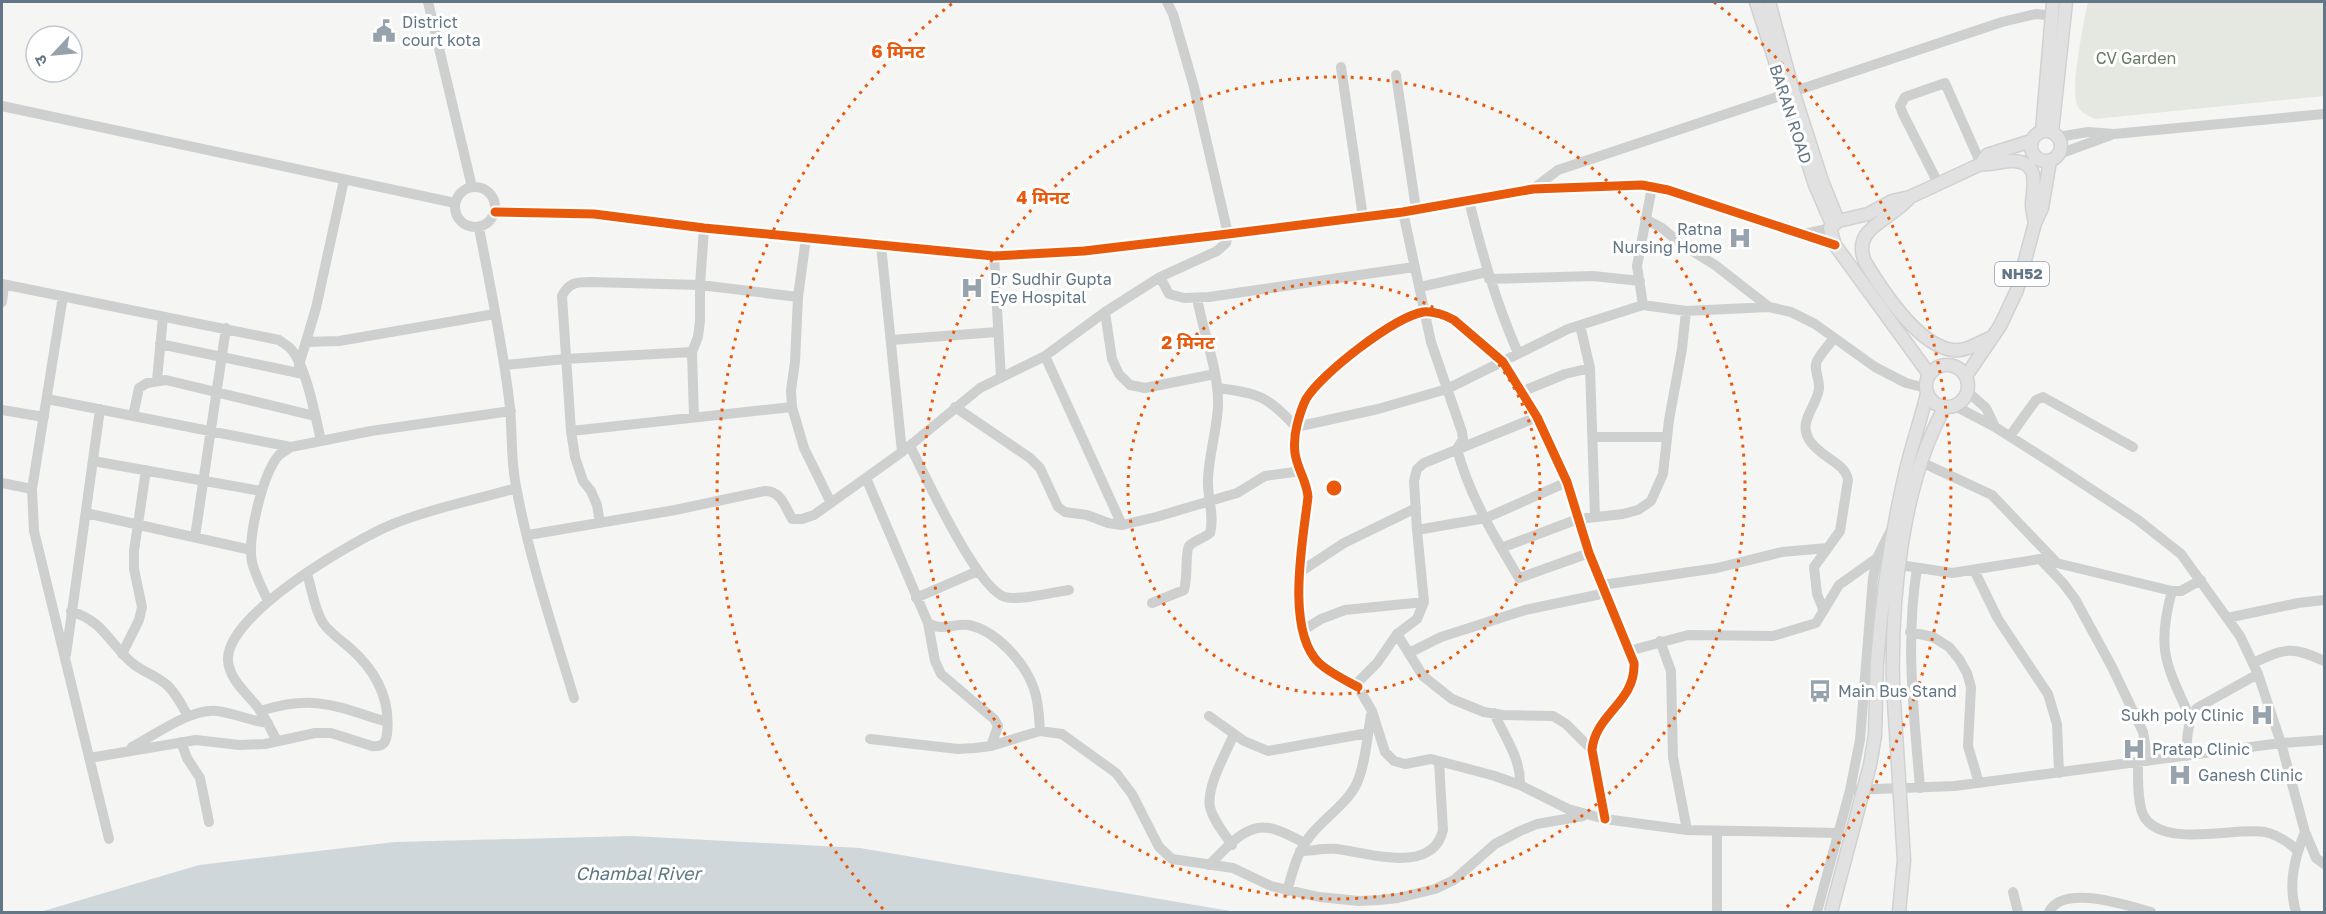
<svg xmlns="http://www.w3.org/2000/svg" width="2326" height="914" font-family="'Golos Text','Noto Sans Devanagari',sans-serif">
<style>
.green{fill:#e4e8e1}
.water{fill:#cfd7da}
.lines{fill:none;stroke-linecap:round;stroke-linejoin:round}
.major-casing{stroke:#d0d2d2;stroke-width:15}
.minor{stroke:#ced0d0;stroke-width:10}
.major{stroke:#e1e1e2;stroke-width:12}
.major-bridge-casing{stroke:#d0d2d2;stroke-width:15;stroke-linecap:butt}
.major-bridge{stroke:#e1e1e2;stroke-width:12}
.cycleway-casing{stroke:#fff;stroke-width:13}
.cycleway{stroke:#e8590c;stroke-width:9}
.ring{fill:none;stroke:#e8590c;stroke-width:3;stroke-dasharray:3 6}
.labels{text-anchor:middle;stroke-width:6;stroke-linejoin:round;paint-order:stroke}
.shield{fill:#fff;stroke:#929faa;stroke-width:1.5}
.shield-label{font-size:15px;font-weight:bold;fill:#637686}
.poi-label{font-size:16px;fill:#637686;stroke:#fff;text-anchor:start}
.park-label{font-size:16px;fill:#677c62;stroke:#fff}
.street-label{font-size:16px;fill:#637686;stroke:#fff}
.water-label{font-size:18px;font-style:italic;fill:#5e7883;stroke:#fff}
.centre{fill:#e8590c;stroke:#fff;stroke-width:3}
.ring-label{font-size:18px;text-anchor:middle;font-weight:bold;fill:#e8590c;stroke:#fff;stroke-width:6;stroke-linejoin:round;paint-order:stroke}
</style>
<rect width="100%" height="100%" fill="#f5f5f3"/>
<!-- green -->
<path class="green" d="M2088,2h236v94l-229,23c-8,-4 -14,-6 -18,-14 -7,-16 7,-84 11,-103z"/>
<!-- water -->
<path class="water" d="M632,836l228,12 376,64h-1196l159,-47 196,-23z"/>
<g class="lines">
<!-- major casing -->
<g class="major-casing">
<path id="major" d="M1756,2l59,183 17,39
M1769,2l24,89 29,90 16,40
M2031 146a15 15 0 1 1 30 0a15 15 0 1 1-30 0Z
M2042,131l11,-129
M2052,132l14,-130
M1981,164c12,2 20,-4 32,-3 28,1 20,25 19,43 0,6 2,13 3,19
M1910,197c-4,5 -9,9 -14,13 -17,14 -43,23 -31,52 17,28 53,84 88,88 13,2 27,-8 39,-13
M1926 386a21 21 0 1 1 42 0a21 21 0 1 1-42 0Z
M1929,374l-94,-129 -5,-17 8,-7 30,-7 24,-13 18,-4 71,-33 6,-9 44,-14
M1966,376l34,-50 17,-36 18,-67 7,-15 8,-47
M1877,662c5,-65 14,-129 29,-192 6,-26 15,-51 21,-76
M1893,685c-2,-86 9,-202 52,-278"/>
</g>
<!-- minor -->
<path class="minor" d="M428,2l44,185
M1341,67l22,150
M1396,75l20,134
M2,106l453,97
M2058,137l30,-5 26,2 210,-20
M2059,154l52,-19
M1938,183l-35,-69 -3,-8 5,-9 40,-14 36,81
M455 207a20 20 0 1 1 40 0a20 20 0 1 1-40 0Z
M1533,189l25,-19 444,-148 34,-8 28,3
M1469,201c13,52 27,102 49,152
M495,212l99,2 110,14 290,28 90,-5 144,-17 175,-22 130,-23 109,-4 26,5 167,55
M1403,212l28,130 31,90 1,7 -6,10c12,46 38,89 62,129l70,-25
M1645,219l17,9 19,16 34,21 54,42
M479,228c11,57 23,114 30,171 4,29 1,58 7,87 13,72 37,142 58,212
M1804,234l26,-6
M806,238l-8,59 -3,65 -4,28 1,17 12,41 27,55
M881,245l21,207
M994,256l7,122
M1160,277l9,17 15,4 25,-1 205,-30
M1489,279l104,-3 47,5
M2,284l277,56c4,3 8,5 11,8 16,16 26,71 31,93
M1420,287l67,-15
M63,296l-31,193 2,42 75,308
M2,302l2,-17
M1643,305l-6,-39 15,-79
M1105,312l7,47 7,15 11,11 15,3 70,-14
M1580,325l10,43 5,149
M891,340l106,-8
M306,342l33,-1 156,-27
M160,344l143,30
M1045,356l77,169
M299,365l17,-57 28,-128
M505,365l60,-6 127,-7
M157,380l6,-63
M1217,388c42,5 50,8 79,39l82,-18 69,-20 121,-60 75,-24 43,6 83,-4 22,5 24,12 60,43 31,16 20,5
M1521,392l44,-18 25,-6
M1968,392l18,16 9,19
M47,399l244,48
M1955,406l40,21 55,35 88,58 43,34 59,82 18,38 23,69 24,89 11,26 8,6
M955,407l75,51 10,10 18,39 7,5 22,3 21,8 14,2 34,-8 81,-24 28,-17 36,-5
M2,410l42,7
M133,416l6,-28 8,-5 19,-3 149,36
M694,417l-2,-65 6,-15 2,-16v-36l4,-57
M571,431l221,-24
M2010,436l26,-36 7,-3 90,50
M1593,437h74
M910,446c15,29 67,143 95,151 15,4 48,-5 64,-7
M93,461l168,30
M1921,462l71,33 64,67
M866,478l62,145c14,9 26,0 41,2 28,6 56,38 65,64 5,14 5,28 6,42
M1567,482l-81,36 -69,12 7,72 -7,17 -20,15 -20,29 -18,18 -1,6 14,24 13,41 9,9 11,3 26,-5 64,17 25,9 48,24 37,10 82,11 152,3
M2,483l30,6
M86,513l165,37
M600,523l-3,-18 -6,-14 -8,-10 -8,-24 -4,-26 -9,-135c7,-14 15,-14 29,-14l109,3 98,12
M1417,530l-3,-49 3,-12 7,-6 113,-46
M528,535l147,-25 90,-19c16,0 20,15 27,28h10l12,-4 88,-63 78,-64 65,-32 60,-44 55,-35 57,-26 9,-8 2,-9 -34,-147 -21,-73 -6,-12
M195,537l31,-209
M1501,548l77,-29 45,-5 15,-4 13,-9 12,-27 6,-54 13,-71 4,-38
M2040,559l23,24 12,16 37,68 31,65 5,29
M1900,565l52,8 88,-14 132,32h9l20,-11
M1917,568c-12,77 -3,144 3,220
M1974,570l24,49 50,75 9,30 2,49
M1300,572l44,-29 72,-35
M1602,585l115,-17 65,-16 45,-4
M2172,591c-16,58 -6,74 18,126
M916,598l62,-27
M268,601c-6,-13 -13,-26 -16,-39 -5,-24 11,-89 27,-107 4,-3 8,-5 12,-8l80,-16 140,-20
M1152,603l32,-13c4,-12 1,-38 5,-44 4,-5 15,-8 21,-13 5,-17 -3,-36 -2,-54 1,-25 9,-49 10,-73 1,-35 -15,-74 -21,-108
M1823,609l-6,-15 -3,-27 26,-36 8,-51c-3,-18 -27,-22 -38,-39 -13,-19 6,-33 9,-52 1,-10 -6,-20 -2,-28 4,-8 12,-16 17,-23
M71,611c33,11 36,29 60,51 11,10 25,13 36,23 9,8 15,21 21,31
M2227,618l71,-15 26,-3
M928,623l7,38 6,13 53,45 4,7 -7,20
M1302,631l19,-12 24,-9 79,-8
M1910,632l23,5 16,10 10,12 8,14 4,14 -3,59 11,37
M1397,634l26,42 29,23 32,13 19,3 50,1 13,8 26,26
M1660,641l11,30 2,86 14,73
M1629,651l59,-16 85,1 43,-13 23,-38 38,-27
M1409,653l32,-16 84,-27 81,-17
M122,654l17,-34 3,-13 -8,-38v-18l12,-81
M66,655l34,-246
M2253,663c32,-15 39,-17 71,-2
M1358,687c-13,-7 -28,-14 -39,-24 -34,-33 -16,-123 -11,-166 -1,-16 -11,-28 -13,-44 -1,-8 0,-20 2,-28 2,-8 5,-18 9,-26 16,-26 87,-81 117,-87 10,-1 23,3 31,8l49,42 34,55 30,65 22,71 45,110c2,39 -39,51 -42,87l13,69
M260,711c55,-17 75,-5 127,11
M1494,713c11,25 27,45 26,72
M1209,716l35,25 24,10 100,-18
M870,739l88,10 17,-1 16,-2 49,-15 22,3 54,39 16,21 27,53 13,12 61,9 38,18 48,11 40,4 20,-1 19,-2 37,-9 19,-9 41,-36 25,-13 17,-7 46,-8
M277,741c-6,-11 -11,-22 -18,-32 -11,-15 -30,-29 -31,-49 -2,-46 126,-120 165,-136 39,-16 82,-24 123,-36
M181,742l6,16 13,20 9,44
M132,747c23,-12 59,-39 85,-36 17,2 33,10 51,12
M2186,756c1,-18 1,-33 11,-48l61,-34
M89,758l107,-18 43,5 26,-1 50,-11h16l41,13c9,1 14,-2 15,-12 4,-35 -11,-63 -37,-86 -9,-8 -20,-15 -27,-25 -9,-14 -11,-34 -16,-49
M2138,763c0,14 -1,44 7,55 21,30 89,9 120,14 13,3 23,10 32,18
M1850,790l105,-4 326,-43 43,-3
M1232,845c-8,-12 -19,-25 -22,-38 -4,-20 16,-54 24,-73
M1300,851c12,0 24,-3 37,-2 31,4 96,26 106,-19l-4,-69
M1209,865c16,-15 36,-42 60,-37 12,2 25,10 36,15
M1287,891c6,-20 10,-39 23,-55 14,-18 37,-32 47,-53 9,-21 10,-46 14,-68
M2013,892l5,20
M1717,912v-81
M1817,912l33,-122 10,-50 13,-162 4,-20 14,-28
M2049,912c14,-29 79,-6 102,0
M2296,912c-8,-27 -2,-53 9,-80"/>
<!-- major -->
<use href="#major" class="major"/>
<!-- major-bridge casing -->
<g class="major-bridge-casing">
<path id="major-bridge" d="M1893,685l11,175 -5,52
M1831,912l39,-147 5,-30 2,-73"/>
</g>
<!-- major-bridge -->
<use href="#major-bridge" class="major-bridge"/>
<!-- cycleway casing -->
<g class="cycleway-casing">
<path id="cycleway" d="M495,212l99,2 110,14 290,28 90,-5 144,-17 175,-22 130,-23 109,-4 26,5 167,55
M1358,687c-13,-7 -28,-14 -39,-24 -34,-33 -16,-123 -11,-166 -1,-16 -11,-28 -13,-44 -1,-8 0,-20 2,-28 2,-8 5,-18 9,-26 16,-26 87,-81 117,-87 10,-1 23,3 31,8l49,42 34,55 30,65 22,71 45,110c2,39 -39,51 -42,87l13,69"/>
</g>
<!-- cycleway -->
<use href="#cycleway" class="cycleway"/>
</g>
<!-- distance rings -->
<g class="ring">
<circle cx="1334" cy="488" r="206"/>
<circle cx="1334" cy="488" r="411"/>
<path d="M883 909A617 617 0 0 1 954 2M1714 2A617 617 0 0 1 1785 909"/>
</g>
<!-- icons -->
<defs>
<g id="civic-bare" transform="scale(1.8)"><path d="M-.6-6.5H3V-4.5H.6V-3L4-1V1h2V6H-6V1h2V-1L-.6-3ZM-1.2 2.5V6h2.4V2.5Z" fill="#96a2ac" stroke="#fff" stroke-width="2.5" paint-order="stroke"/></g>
<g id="hospital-bare" transform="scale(1.8)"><path d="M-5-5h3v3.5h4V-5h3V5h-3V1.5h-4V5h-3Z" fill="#96a2ac" stroke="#fff" stroke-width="2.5" paint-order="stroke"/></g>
<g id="bus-bare" transform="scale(1.8)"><path d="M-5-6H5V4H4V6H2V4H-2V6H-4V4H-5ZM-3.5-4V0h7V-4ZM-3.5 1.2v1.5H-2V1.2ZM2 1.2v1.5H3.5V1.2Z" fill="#96a2ac" stroke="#fff" stroke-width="2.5" paint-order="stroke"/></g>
</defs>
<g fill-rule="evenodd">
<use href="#civic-bare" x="384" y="31"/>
<use href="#hospital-bare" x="1740" y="238"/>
<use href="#hospital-bare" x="972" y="288"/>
<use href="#bus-bare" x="1820" y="691"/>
<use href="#hospital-bare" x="2262" y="715"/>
<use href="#hospital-bare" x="2134" y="749"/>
<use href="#hospital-bare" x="2180" y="775"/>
</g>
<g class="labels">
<!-- shield labels -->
<rect class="shield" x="1995" y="262" width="54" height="24" rx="4.5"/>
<g class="shield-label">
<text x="2022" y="279">NH52</text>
</g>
<!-- poi labels -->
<g class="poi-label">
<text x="402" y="28">District<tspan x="402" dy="18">court kota</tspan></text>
<text x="1722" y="235" text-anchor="end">Ratna<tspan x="1722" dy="18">Nursing Home</tspan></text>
<text x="990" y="285">Dr Sudhir Gupta<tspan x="990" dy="18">Eye Hospital</tspan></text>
<text x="1838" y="697">Main Bus Stand</text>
<text x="2244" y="721" text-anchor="end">Sukh poly Clinic</text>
<text x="2152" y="755">Pratap Clinic</text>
<text x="2198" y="781">Ganesh Clinic</text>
</g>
<!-- park labels -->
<g class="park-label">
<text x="2136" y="64">CV Garden</text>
</g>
<!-- street labels -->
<g class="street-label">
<text transform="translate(1791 114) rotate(72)" y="6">BARAN ROAD</text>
</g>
<!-- water labels -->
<g class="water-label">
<text x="638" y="880">Chambal River</text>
</g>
</g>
<circle cx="1334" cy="488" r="9" class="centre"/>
<g class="ring-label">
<text x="898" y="58">6 मिनट</text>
<text x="1043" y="204">4 मिनट</text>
<text x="1188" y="349">2 मिनट</text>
</g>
<!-- border -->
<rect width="2326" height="914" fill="none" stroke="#637686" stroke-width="6"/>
<!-- north arrow -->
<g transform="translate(54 54) rotate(244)"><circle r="28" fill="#ffffff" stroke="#c1c8cf" stroke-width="1.5"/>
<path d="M0-4.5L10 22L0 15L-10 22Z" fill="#96a2ac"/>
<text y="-9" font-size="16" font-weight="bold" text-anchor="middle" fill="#637686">उ</text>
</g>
</svg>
